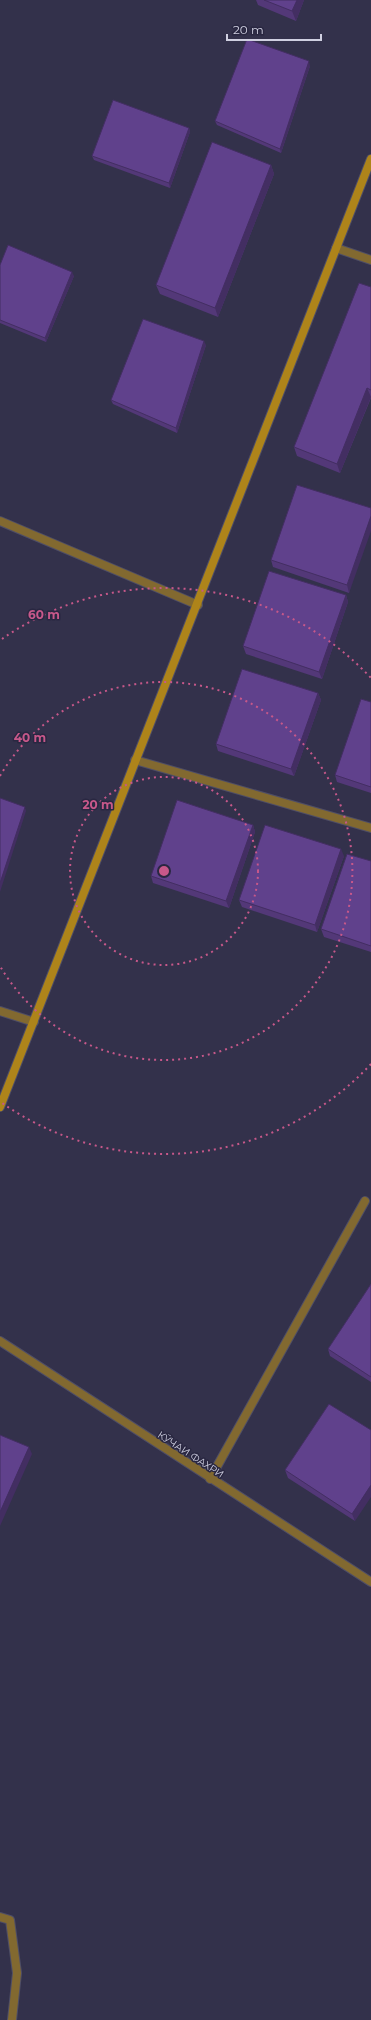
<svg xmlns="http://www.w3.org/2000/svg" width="371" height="2020" font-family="Montserrat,sans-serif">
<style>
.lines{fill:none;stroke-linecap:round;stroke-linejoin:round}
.service-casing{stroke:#4f4e66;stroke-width:10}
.minor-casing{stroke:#4f4e66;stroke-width:10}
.tertiary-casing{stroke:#4f4e66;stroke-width:10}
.secondary-casing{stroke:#4f4e66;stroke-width:10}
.service{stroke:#826930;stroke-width:8}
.minor{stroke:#826930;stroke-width:8}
.tertiary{stroke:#826930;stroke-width:8}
.secondary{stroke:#ae841a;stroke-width:8}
.wall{fill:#533878}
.shaded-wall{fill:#432e62}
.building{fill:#60418c;stroke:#432e62}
.ring{fill:none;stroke:#c7588a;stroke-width:2;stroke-dasharray:2 4}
.labels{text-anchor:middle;stroke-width:3;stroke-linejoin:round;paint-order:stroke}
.street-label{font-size:10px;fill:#d0d0e1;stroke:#292741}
.centre{fill:#c7588a;stroke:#292741;stroke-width:2}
.ring-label{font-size:12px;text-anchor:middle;font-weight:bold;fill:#c7588a;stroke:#292741;stroke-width:3;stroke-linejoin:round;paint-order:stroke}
</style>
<rect width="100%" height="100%" fill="#33314b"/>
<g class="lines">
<!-- service casing -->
<g class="service-casing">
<path id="service" d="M336,248l35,12
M0,521l198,84"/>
</g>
<!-- minor casing -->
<g class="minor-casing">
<path id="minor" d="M135,760l236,68
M0,1011l34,11
M210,1479l155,-278
M0,1917l10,3 7,53 -5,47"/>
</g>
<!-- tertiary casing -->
<g class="tertiary-casing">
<path id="tertiary" d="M0,1341l371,241"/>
</g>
<!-- secondary casing -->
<g class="secondary-casing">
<path id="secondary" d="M0,1107l371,-948"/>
</g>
<!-- service -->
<use href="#service" class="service"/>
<!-- minor -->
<use href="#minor" class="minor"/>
<!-- tertiary -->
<use href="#tertiary" class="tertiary"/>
<!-- secondary -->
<use href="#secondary" class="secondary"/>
</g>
<!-- wall -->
<path class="wall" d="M256,0h48l-8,21 -38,-16z
M310,66l-29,87 -64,-28 -2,-4z
M189,128l1,4 -20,56 -76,-28 -2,-4z
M271,165l3,9 -56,143 -58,-23 -4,-9z
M0,265l74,11 -28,66 -46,-19z
M371,287v111l-31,75 -43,-17 -3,-9z
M206,345l-29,88 -64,-29 -2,-4z
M371,508l-22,85 -76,-26 -2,-7z
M346,595l2,7 -26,77 -76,-25 -3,-8z
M318,693l3,7 -27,76 -76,-25 -2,-7z
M371,702v91l-34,-11 -2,-7z
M253,825l2,7 -26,76 -76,-25 -2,-7z
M344,856l-27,76 -75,-25 -3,-7z
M371,861v91l-47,-15 -3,-8z
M371,1284v98l-41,-26 -2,-7z
M329,1404l26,117 -67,-43 -3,-8z"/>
<!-- shaded-wall -->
<path class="shaded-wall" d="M297,0h7l-8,21 -4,-10z
M309,61l1,5 -29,87 -1,-4z
M189,128l1,4 -20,56 -1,-5z
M271,165l3,9 -56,143 -3,-9z
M72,272l2,4 -28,66 -1,-4z
M204,341l2,4 -29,88 -1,-5z
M367,388l4,9 -31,76 -3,-9z
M371,516v15l-22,62 -2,-8z
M346,595l2,7 -26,77 -3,-7z
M318,693l3,7 -27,76 -3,-7z
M25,807l1,4 -26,81v-9z
M253,825l2,7 -26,76 -3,-7z
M341,849l3,7 -27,76 -2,-7z
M29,1447l3,7 -32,72v-14z
M371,1485v12l-16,24 -3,-7z"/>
<!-- building -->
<path class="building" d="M264,0h33l-5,11z
M247,39l62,22 -29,88 -65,-28z
M113,100l76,28 -20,55 -77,-27z
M212,142l59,23 -56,143 -59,-23z
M8,245l64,27 -27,66 -45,-18v-55z
M359,283l12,4v103l-4,-2 -30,76 -43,-17z
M143,319l61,22 -28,87 -65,-28z
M297,485l74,23v8l-24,69 -76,-25z
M269,571l77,24 -27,77 -76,-26z
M242,669l76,24 -27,76 -75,-25z
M361,699l10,3v85l-36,-12z
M0,798l25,9 -25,76z
M177,800l76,25 -27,76 -75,-25z
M265,825l76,24 -26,76 -76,-25z
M347,854l24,7v85l-50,-17z
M371,1284v93l-43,-28z
M329,1404l42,26v55l-19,29 -67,-44z
M0,1435l29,12 -29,65z"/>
<!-- distance rings -->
<g class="ring">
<circle cx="164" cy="871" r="94"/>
<path d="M0 776A189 189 0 1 1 0 966"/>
<path d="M371 1064A283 283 0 0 1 2 1103M2 639A283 283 0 0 1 371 678"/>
</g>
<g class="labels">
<!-- street labels -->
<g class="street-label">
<text transform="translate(191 1454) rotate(33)" y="4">КӮЧАИ ФАХРИ</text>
</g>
</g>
<circle cx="164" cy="871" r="6" class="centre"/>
<g class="ring-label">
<text x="44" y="619">60 m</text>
<text x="30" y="742">40 m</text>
<text x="98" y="809">20 m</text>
</g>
<!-- scale -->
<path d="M227 34v6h94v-6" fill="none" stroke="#d0d0e1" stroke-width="2"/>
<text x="233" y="34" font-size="12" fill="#d0d0e1" stroke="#292741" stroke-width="3" paint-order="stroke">20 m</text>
</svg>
